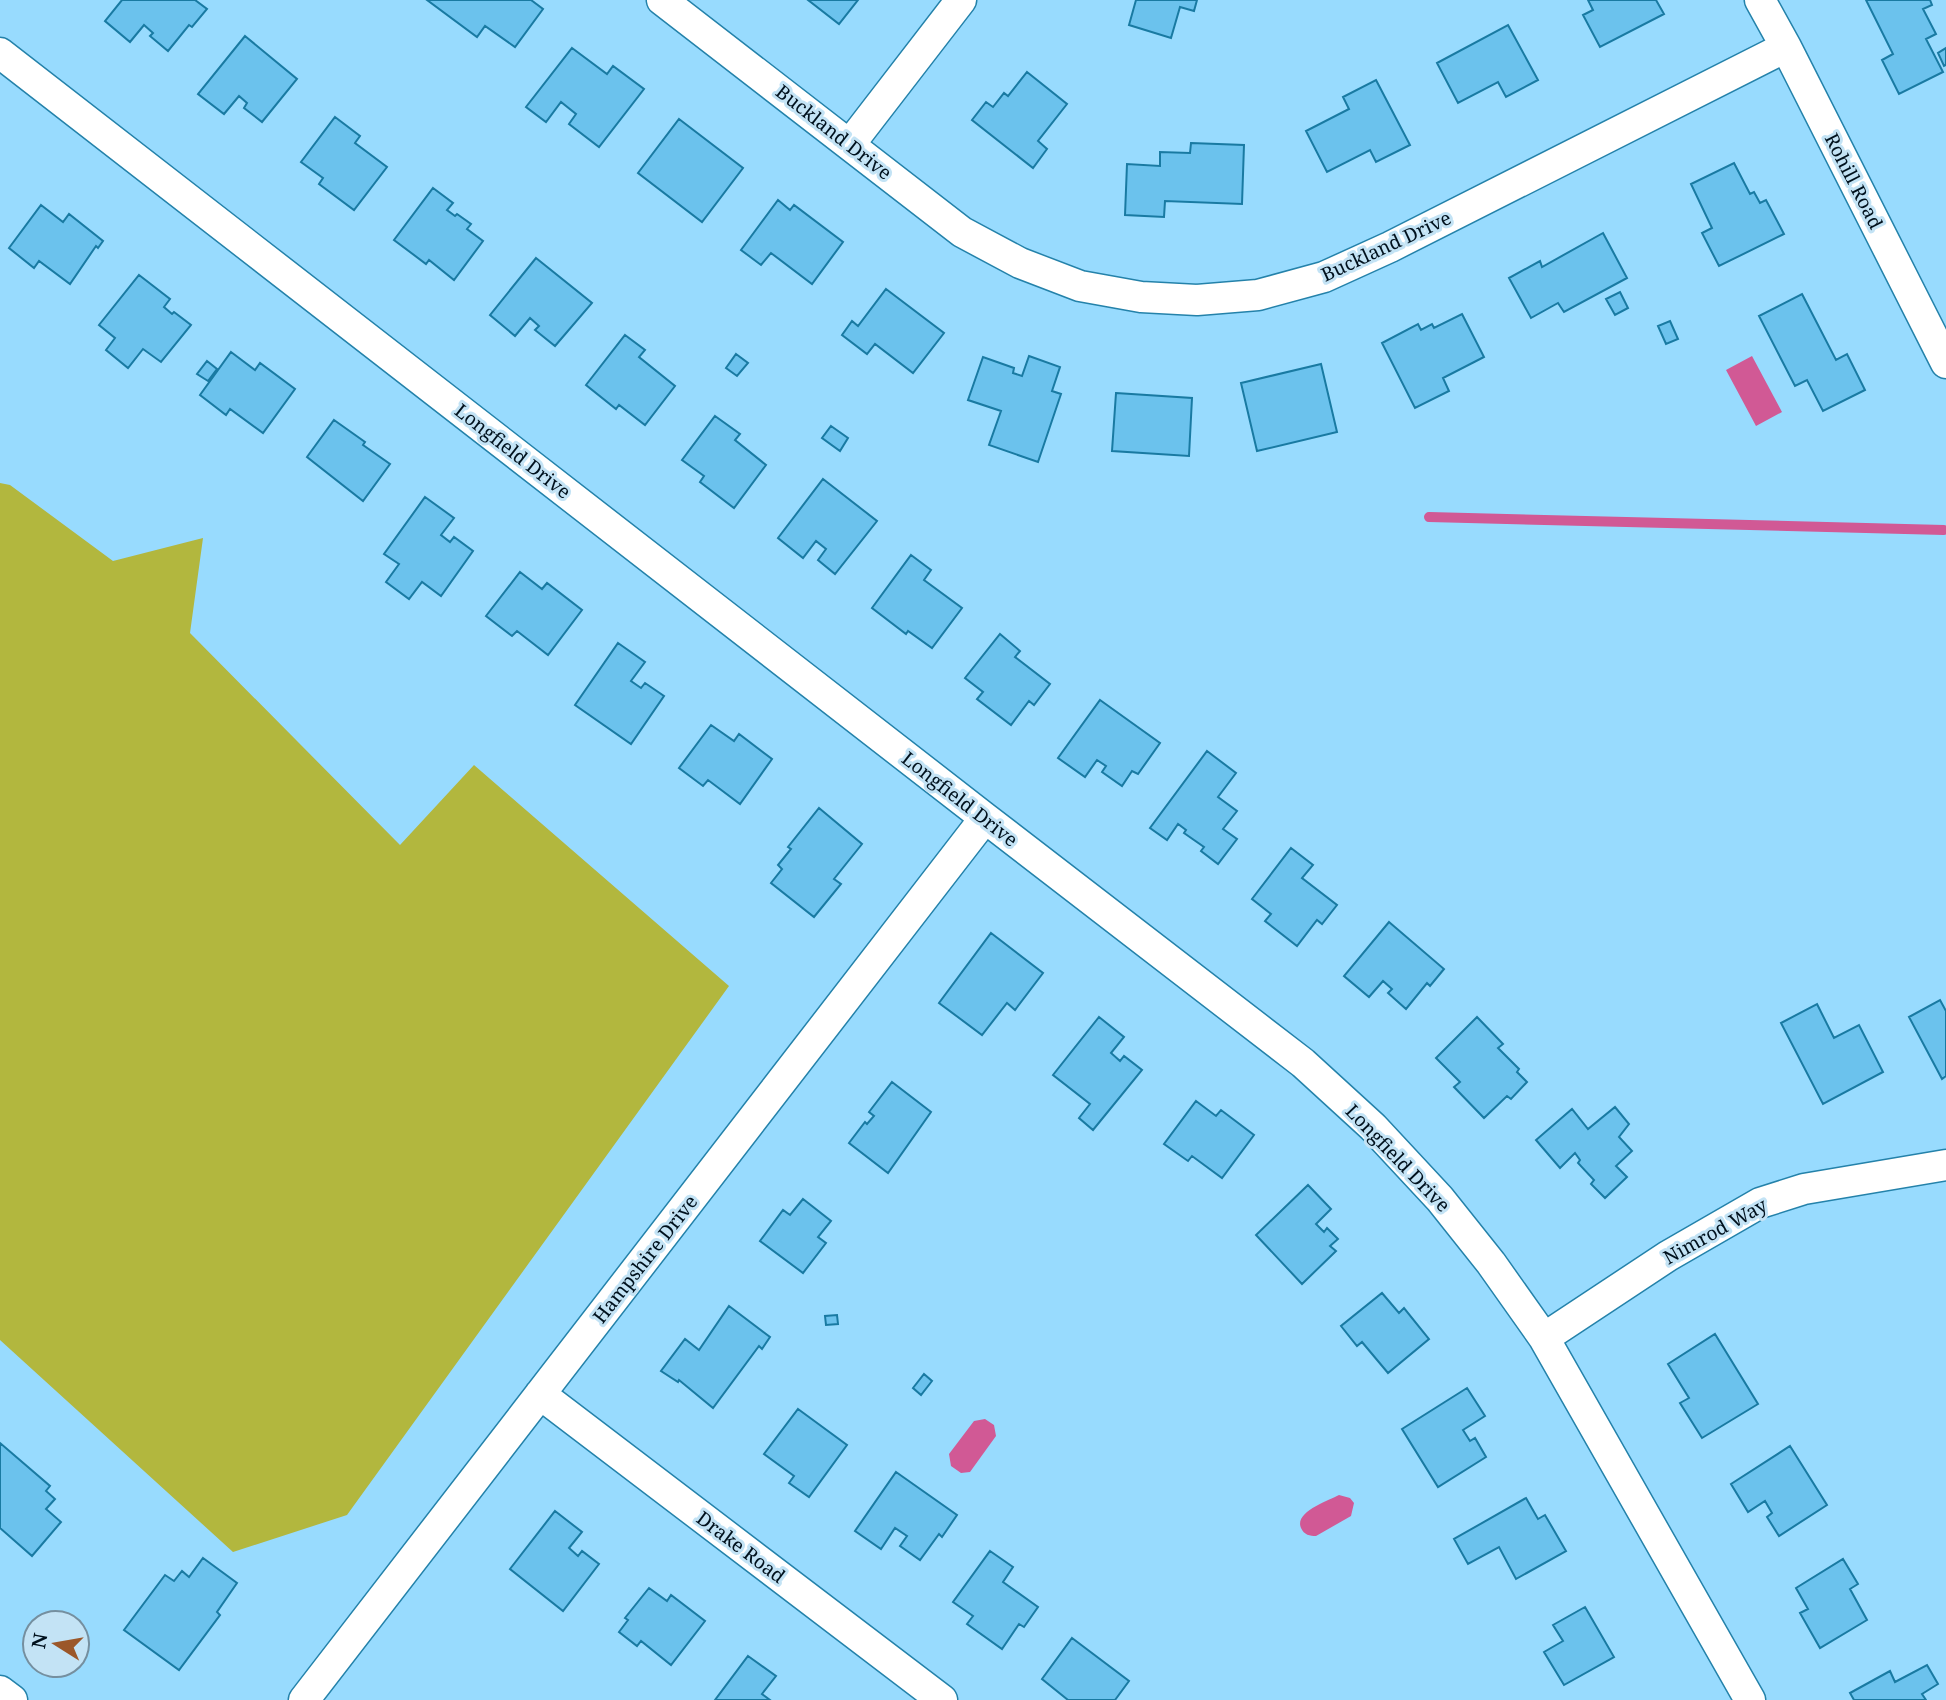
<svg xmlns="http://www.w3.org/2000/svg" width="1946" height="1700" font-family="'Noto Serif',serif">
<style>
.green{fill:#b2b73e}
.water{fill:#d15995}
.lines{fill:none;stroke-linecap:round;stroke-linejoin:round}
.stream{stroke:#d15995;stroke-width:10}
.building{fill:#6bc2ed;stroke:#197aa2;stroke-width:2}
.minor-casing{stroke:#2482aa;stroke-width:33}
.minor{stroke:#fff;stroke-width:30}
.labels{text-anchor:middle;stroke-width:6;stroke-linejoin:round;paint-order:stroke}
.street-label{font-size:19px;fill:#00111d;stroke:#c3e3f5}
</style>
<rect width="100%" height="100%" fill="#98dbfe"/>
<!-- green -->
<path class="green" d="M0,483l10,2 103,76 90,-23 -13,95 210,212 74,-80 255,221 -382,529 -114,37 -233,-212z"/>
<!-- water -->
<path class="water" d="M1752,356l30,56 -26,14 -30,-56z
M985,1419l9,6 2,11 -26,36 -9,1 -10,-7 -2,-12 25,-33z
M1339,1495l11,3 4,5 -3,13 -35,20c-6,0 -12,-1 -15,-8 -7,-16 27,-27 38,-33z"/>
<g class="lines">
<!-- stream -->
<path class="stream" d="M1429,517l515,13"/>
</g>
<!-- building -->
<path class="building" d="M122,0h73l12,9 -15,18 -3,-2 -21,26 -18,-15 3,-3 -9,-8 -14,17 -25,-21z
M427,0h104l12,9 -28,38 -30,-21 -8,11z
M808,0h50l-19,24z
M1136,0h61l-3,11 -14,-4 -9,31 -42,-13z
M1588,0h68l8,14 -64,33 -17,-32 10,-5z
M1866,0h64l2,5 -9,4 13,25 -10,5 17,33 -44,22 -17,-34 11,-6z
M1508,25l30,55 -32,17 -8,-15 -40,21 -21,-40z
M245,36l52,43 -35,43 -18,-14 3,-5 -8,-7 -15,18 -26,-20z
M572,48l35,26 6,-8 31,23 -45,58 -30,-23 7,-10 -15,-12 -15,20 -20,-15z
M1946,48v17l-2,1 -6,-13z
M1027,72l40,32 -29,37 9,8 -14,19 -61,-48 14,-18 7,5 11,-14 4,3z
M1376,80l34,65 -34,17 -6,-12 -43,22 -21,-41 43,-22 -6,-12z
M335,117l25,19 -5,7 32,24 -33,43 -35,-26 4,-6 -22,-16z
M679,119l64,49 -41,54 -64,-49z
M1191,143l53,2 -2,59 -77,-3 -1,16 -39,-2 2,-51 33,2v-14l30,1z
M1734,163l16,31 4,-2 6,11 6,-3 18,34 -65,32 -17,-33 10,-5 -21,-44z
M433,188l20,15 -6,7 8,6 2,-2 14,10 -4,5 16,12 -29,39 -25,-20 -3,4 -32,-24z
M778,200l12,10 4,-5 49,37 -31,42 -41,-31 -10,12 -20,-15z
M41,205l22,17 6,-8 34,27 -5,7 -2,-2 -26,38 -31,-23 -5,7 -25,-20z
M1603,233l24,45 -63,34 -6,-9 -27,15 -22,-40 31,-17 2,6z
M536,258l56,45 -37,43 -20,-16 4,-4 -9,-8 -15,18 -25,-21z
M139,275l31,24 -6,8 8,7 2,-2 17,13 -30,37 -18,-13 -15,19 -22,-18 9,-12 -16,-13z
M886,289l58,44 -31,40 -38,-29 -8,10 -25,-19 10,-14 6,5z
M1620,292l8,16 -13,7 -9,-16z
M1802,294l34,66 11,-6 18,36 -42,21 -16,-31 -12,6 -36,-70z
M1462,314l22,43 -41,21 6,13 -34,17 -33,-65 36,-19 3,6 11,-6 2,4z
M1670,321l8,18 -12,5 -8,-18z
M625,335l20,15 -6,7 36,29 -30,39 -26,-20 -3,4 -30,-24z
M231,352l24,18 5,-7 35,26 -32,44 -33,-24 -4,6 -26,-20z
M736,354l12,9 -11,13 -11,-8z
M1029,356l31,11 -8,24 9,3 -23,68 -49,-17 12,-34 -33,-11 15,-43 31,11 -1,5 9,3z
M207,361l10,8 -9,12 -11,-7z
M1321,364l16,68 -80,19 -16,-68z
M1116,393l76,5 -3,58 -77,-5z
M715,416l25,18 -5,6 31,25 -32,43 -34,-26 4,-6 -22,-16z
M334,420l31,22 -2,3 27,19 -27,37 -56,-44z
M831,426l17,12 -8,13 -18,-13z
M823,479l54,42 -42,53 -17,-14 8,-11 -10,-8 -13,17 -25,-20z
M425,497l29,21 -13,17 9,7 4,-5 19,14 -32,45 -19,-14 -13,17 -23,-17 13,-18 -15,-10z
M911,555l20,15 -7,10 38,28 -30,40 -24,-17 -2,3 -34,-26z
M520,572l22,17 5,-6 35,27 -34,45 -31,-24 -5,5 -26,-20z
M1000,634l20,17 -5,6 35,27 -16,21 -5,-4 -18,24 -34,-26 6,-7 -18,-14z
M618,643l27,19 -14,19 10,7 4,-5 19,13 -33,48 -56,-39z
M1100,700l60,43 -22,31 -6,-3 -10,15 -20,-14 4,-6 -9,-6 -12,17 -27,-19z
M711,725l23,16 5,-7 33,25 -32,45 -32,-24 -5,6 -24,-18z
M1207,751l29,22 -18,24 19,14 -14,18 14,10 -19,25 -17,-13 3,-4 -20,-14 2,-3 -8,-6 -11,16 -17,-12z
M819,808l43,36 -28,35 7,5 -27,33 -43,-34 11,-14 -4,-4 13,-16 -3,-2z
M1291,848l22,17 -11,13 35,27 -15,19 -5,-4 -20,26 -32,-25 6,-7 -19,-15z
M1389,922l55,47 -14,17 -3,-3 -21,26 -18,-16 4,-4 -9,-8 -14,16 -25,-21z
M991,933l52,40 -28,37 -8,-7 -25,32 -43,-32z
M1940,1000l6,11v65l-4,3 -33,-62z
M1817,1004l17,34 25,-13 24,47 -60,32 -42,-81z
M1099,1017l25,20 -13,16 9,8 4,-5 18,14 -49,60 -14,-12 11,-14 -37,-29z
M1477,1017l26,27 -5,4 21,21 -2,3 10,10 -16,17 -4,-3 -23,22 -30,-31 6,-5 -24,-24z
M892,1082l39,30 -43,61 -39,-30 16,-21 2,2 7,-8 -5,-4z
M1196,1101l20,15 5,-6 33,25 -32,43 -30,-22 -4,5 -24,-17z
M1615,1107l14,17 -10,13 13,14 -16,15 11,11 -22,21 -14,-14 3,-4 -16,-17 2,-3 -5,-7 -15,15 -24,-28 36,-31 16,20z
M1308,1185l23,24 -15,15 8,8 3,-4 11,11 -8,7 6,5 -34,33 -46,-49z
M803,1199l28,22 -13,16 8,6 -23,30 -43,-32 23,-31 7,5z
M1382,1293l17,20 5,-5 25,31 -41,34 -26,-31 -5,4 -16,-20z
M729,1306l41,31 -8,12 -3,-3 -46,62 -34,-28 -1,2 -17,-11 24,-32 14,11z
M837,1315l1,9 -12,1 -1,-9z
M1715,1334l43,70 -56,34 -22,-35 9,-5 -21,-34z
M924,1374l8,7 -11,14 -8,-7z
M1467,1388l18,28 -22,14 7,11 5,-3 11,19 -48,30 -36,-58z
M798,1409l49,36 -38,52 -20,-14 5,-7 -30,-22z
M0,1443l50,43 -4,5 9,8 -9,10 15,13 -29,34 -32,-28z
M1790,1446l37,59 -48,31 -12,-19 5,-4 -7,-12 -17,11 -17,-28z
M896,1472l61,43 -15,22 -3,-3 -19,26 -20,-14 7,-10 -12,-8 -14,21 -26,-18z
M1526,1498l12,21 7,-4 21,36 -50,28 -17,-32 -31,17 -14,-25z
M555,1511l27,21 -13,16 9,8 4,-5 17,13 -36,47 -53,-42z
M990,1551l23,16 -10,15 35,25 -14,20 -5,-3 -17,25 -35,-25 6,-8 -20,-14z
M203,1558l34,25 -20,29 3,3 -41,55 -55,-40 41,-55 9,6 8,-10 7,6z
M1843,1559l15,25 -8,5 17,31 -47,28 -20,-35 8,-4 -12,-21z
M649,1588l18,13 4,-6 34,26 -34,44 -30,-24 -4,5 -18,-14 9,-12 -3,-2z
M1585,1607l29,50 -50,28 -20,-33 19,-11 -10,-16z
M1072,1638l57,43 -14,19h-47l-26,-21z
M748,1656l28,20 -14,18 8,6h-55z
M1927,1665l11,19 -16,10 4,6h-72l-4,-7 40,-22 5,11z"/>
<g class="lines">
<!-- minor casing -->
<g class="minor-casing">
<path id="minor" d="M662,0l300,232 58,31 60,23 61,11 56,3 61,-5 66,-18 66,-30 396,-200
M1760,0l26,47 160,316
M0,53l985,765 318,245 70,64 67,72 51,64 53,75 206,362
M850,144l111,-144
M1544,1338l124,-82 92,-53 44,-14 142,-24
M540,1394l402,306
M0,1691l12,9
M304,1700l681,-882"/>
</g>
<!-- minor -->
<use href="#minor" class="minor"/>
</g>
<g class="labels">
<!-- street labels -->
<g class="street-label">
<text transform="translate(834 132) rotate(38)" y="7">Buckland Drive</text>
<text transform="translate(1854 181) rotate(63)" y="7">Rohill Road</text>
<text transform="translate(1386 246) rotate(-25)" y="7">Buckland Drive</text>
<text transform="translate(513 451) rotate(38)" y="7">Longfield Drive</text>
<text transform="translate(960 799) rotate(38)" y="7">Longfield Drive</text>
<text transform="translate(1398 1158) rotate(46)" y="7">Longfield Drive</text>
<text transform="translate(1715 1231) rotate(-29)" y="7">Nimrod Way</text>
<text transform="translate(645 1259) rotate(-52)" y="7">Hampshire Drive</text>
<text transform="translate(741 1547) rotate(37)" y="7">Drake Road</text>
</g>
</g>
<!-- north arrow -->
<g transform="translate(56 1644) rotate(281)"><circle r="33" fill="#c3e3f5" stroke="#758f9f" stroke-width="2"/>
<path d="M0-5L12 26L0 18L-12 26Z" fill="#9b5729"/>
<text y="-10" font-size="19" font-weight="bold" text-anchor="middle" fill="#00111d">N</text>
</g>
</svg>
